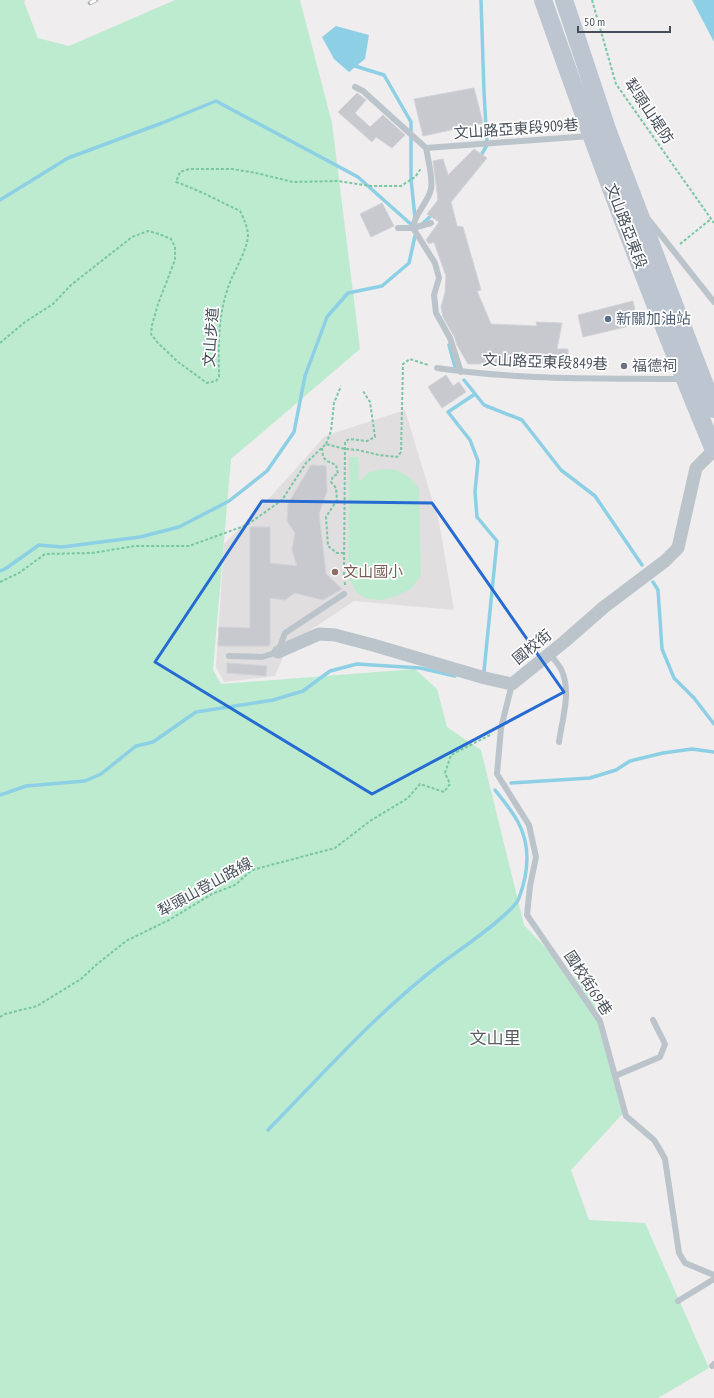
<svg xmlns="http://www.w3.org/2000/svg" width="714" height="1398" font-family="'PT Sans Narrow','Noto Sans TC',sans-serif">
<style>
.education{fill:#e0dede}
.green{fill:#bdebd0}
.water{fill:#8dd0e5}
.lines{fill:none;stroke-linecap:round;stroke-linejoin:round}
.stream{stroke:#8dd0e5;stroke-width:3.5}
.building{fill:#c7c9cf;stroke:#d1d3d8}
.path{stroke:#78c6a2;stroke-width:2;stroke-dasharray:3 2;stroke-linecap:butt}
.lane{stroke:#bcc4cb;stroke-width:6}
.street{stroke:#bcc4cb;stroke-width:13}
.secondary{stroke:#bcc5d0;stroke-width:18}
.rail-casing{stroke:#afb2b7;stroke-width:4.5}
.rail{stroke:#fff;stroke-width:3;stroke-dasharray:9;stroke-linecap:butt}
.marked{fill:none;stroke:#256bd1;stroke-width:3;stroke-linejoin:round}
.service-dot{fill:#5c6f8a;stroke:#fff;stroke-width:1.5}
.worship-dot{fill:#6b7280;stroke:#fff;stroke-width:1.5}
.education-dot{fill:#8d6e63;stroke:#fff;stroke-width:1.5}
.labels{text-anchor:middle;stroke-width:3.5;stroke-linejoin:round;paint-order:stroke}
.street-label{font-size:15px;fill:#464f59;stroke:#fff}
.service-label{font-size:15px;fill:#4e5e75;stroke:#fff;text-anchor:start}
.worship-label{font-size:15px;fill:#5b616d;stroke:#fff;text-anchor:start}
.education-label{font-size:15px;fill:#785e54;stroke:#fff;text-anchor:start}
.quarter-label{font-size:17px;fill:#5a5d61;stroke:#fff}
</style>
<rect width="100%" height="100%" fill="#efeded"/>
<!-- education -->
<path class="education" d="M405,410l34,112 15,88 -100,-9 -66,44 -13,31 -51,6 -8,-15 8,-123 50,-51 51,-57z"/>
<!-- green -->
<path class="green" d="M0,0h25l-1,2 14,36 31,8 106,-46h125l32,123 28,226 -129,110 -18,211 8,14 194,-15 22,20 10,38 34,23 43,175 68,71 34,114 -55,60 18,50 56,3 64,145 -51,30h-658z
M349,457h9l1,25 10,-10 14,-3 13,1 13,7 10,11 2,87 -10,14 -14,7 -16,4 -13,-1 -11,-6 -9,-16z"/>
<!-- water -->
<path class="water" d="M692,0h22v42z
M336,26l33,9 -4,24 -16,13 -15,-13 -12,-22z"/>
<g class="lines">
<!-- stream -->
<path class="stream" d="M353,64l2,2 29,9 27,47v57l4,39
M480,157l7,-12 -3,-53 -3,-92
M0,200l68,-42 94,-35 54,-22 142,76 56,50
M421,225l12,-11
M449,345l6,22
M464,380l20,25 38,15 39,50 34,26 47,69
M475,394l-27,18 22,28 8,21 -3,31 2,25 20,24 -13,130
M0,571l5,-2 34,-24 23,2 78,-10 39,-10 50,-26 38,-30 27,-39 11,-56 22,-59 21,-24 34,-7 27,-23 6,-27
M653,582l5,8 4,59 12,29 20,20 20,26
M511,783l79,-5 26,-8 14,-9 33,-8 29,-4 22,3
M0,795l26,-9 59,-5 16,-7 35,-28 17,-4 43,-30 77,-12 30,-9 27,-20 27,-7 63,4 35,8
M268,1130c56,-57 110,-119 175,-168 15,-11 71,-49 76,-64 9,-24 12,-52 -1,-76 -6,-11 -15,-22 -23,-32"/>
</g>
<!-- building -->
<path class="building" d="M474,88l9,35 -60,13 -9,-37z
M357,93l9,7 -11,13 15,14 13,-12 22,20 -13,13 -16,-11 -4,5 -34,-30z
M474,149l13,9 -36,44 6,24 6,1 18,63 -4,1 14,33 46,2 -1,-4 26,1 -5,26h11v14l-100,1 -11,-19 -3,-9 -11,-19 -2,-10 4,-14 1,-17 -12,-34 -5,2 -3,-4 13,-18 -12,-8 11,-14 -5,-39 10,-2 5,16z
M382,203l12,23 -23,11 -11,-23z
M633,301l5,23 -55,13 -5,-22z
M446,375l7,11 6,-4 7,10 -24,16 -14,-21z
M311,465l15,1 1,25 -8,23 7,60 16,15 -19,11 -28,-7 -10,7 -15,-2v48h-52l1,-19 31,1v-101h20v36l27,3 -5,-16 3,-17 -8,-12 1,-17z
M227,663l40,3 -1,10 -39,-3z"/>
<g class="lines">
<!-- path -->
<path class="path" d="M592,0l24,84 98,139
M680,244l31,-25
M0,343l25,-21 28,-18 18,-19 61,-48 16,-6 11,3 12,5 4,8v13l-17,44 -6,21 -1,9 7,9 20,19 29,21 9,-2 3,-4c0,-20 -1,-41 2,-61 2,-12 5,-24 10,-36 5,-12 17,-32 17,-46 -1,-8 -4,-15 -8,-23 -21,-10 -41,-21 -64,-29l4,-10 9,-3h43l24,4 37,9 45,-1 33,5h30l14,-9 5,-7v-2
M326,444l5,-13 3,-28 7,-17
M322,448l1,9 4,4 9,4 2,9 -5,2 -2,6 5,6 1,12 -11,17 2,29 9,7h7
M0,582l19,-9 26,-19 47,-1 43,-7h54l58,-21 35,-25 24,-37 20,-19 19,5 13,1 21,5 18,2 4,-5 2,-88 7,-5 18,6
M345,585l-1,-10 1,-133 4,-3 18,2 8,-4 -5,-35 -7,-11
M0,1017l5,-3 32,-8 44,-27 15,-14 30,-24 43,-21 43,-26 23,-9 17,-15 83,-22 35,-27 38,-23 12,-14 24,8 6,-8 -5,-11 6,-18 41,-21"/>
<!-- lane -->
<path class="lane" d="M355,87l8,4 63,57c2,11 7,30 5,41 -3,14 -17,25 -18,39h-15
M426,148l164,-12
M649,220l65,82
M431,223l-18,5 22,35 4,15 -5,17 2,18 14,25 11,34
M437,368c79,12 160,10 240,11l6,-2
M550,654c4,5 8,10 11,15 11,22 1,50 -2,73
M229,656l33,1 16,-5 7,-19 59,-39
M512,684l-11,44 -4,46 32,51 7,32 -6,29 -3,29 73,106 26,95 28,24 5,8 6,11 14,94 6,10 29,12
M615,1076l45,-19 5,-13 -12,-24
M678,1301l36,-22
M712,1366l2,-2"/>
<!-- street -->
<path class="street" d="M278,652l41,-18 16,1 38,10 112,33 27,6 52,-42 40,-35 61,-46 13,-13 18,-80 18,-18"/>
<!-- secondary -->
<path class="secondary" d="M543,0c53,151 109,302 171,450
M564,0l44,132 106,277"/>
<!-- rail casing -->
<g class="rail-casing">
<path id="rail" d="M90,3l6,-3"/>
</g>
<!-- rail -->
<use href="#rail" class="rail"/>
</g>
<!-- marked area -->
<path class="marked" d="M262,501l170,2 132,189 -192,102 -217,-132z"/>
<!-- markers -->
<circle class="service-dot" cx="608" cy="319" r="4"/>
<circle class="worship-dot" cx="624" cy="366" r="4"/>
<circle class="education-dot" cx="335" cy="572" r="4"/>
<g class="labels">
<!-- street labels -->
<g class="street-label">
<text transform="translate(649 111) rotate(56)" y="5">犁頭山堤防</text>
<text transform="translate(516 129) rotate(-4)" y="5">文山路亞東段909巷</text>
<text transform="translate(626 226) rotate(69)" y="5">文山路亞東段</text>
<text transform="translate(211 337) rotate(-86)" y="5">文山步道</text>
<text transform="translate(545 362) rotate(2)" y="5">文山路亞東段849巷</text>
<text transform="translate(532 647) rotate(-39)" y="5">國校街</text>
<text transform="translate(205 887) rotate(-29)" y="5">犁頭山登山路線</text>
<text transform="translate(588 983) rotate(57)" y="5">國校街69巷</text>
</g>
<!-- service labels -->
<g class="service-label">
<text x="616" y="324">新關加油站</text>
</g>
<!-- worship labels -->
<g class="worship-label">
<text x="632" y="371">福德祠</text>
</g>
<!-- education labels -->
<g class="education-label">
<text x="343" y="577">文山國小</text>
</g>
<!-- quarter labels -->
<g class="quarter-label">
<text x="495" y="1044">文山里</text>
</g>
</g>
<!-- scale -->
<path d="M578 26v6h92v-6" fill="none" stroke="#464f59" stroke-width="2"/>
<text x="584" y="26" font-size="12" fill="#464f59" stroke="#ffffff" stroke-width="3" paint-order="stroke">50 m</text>
</svg>
